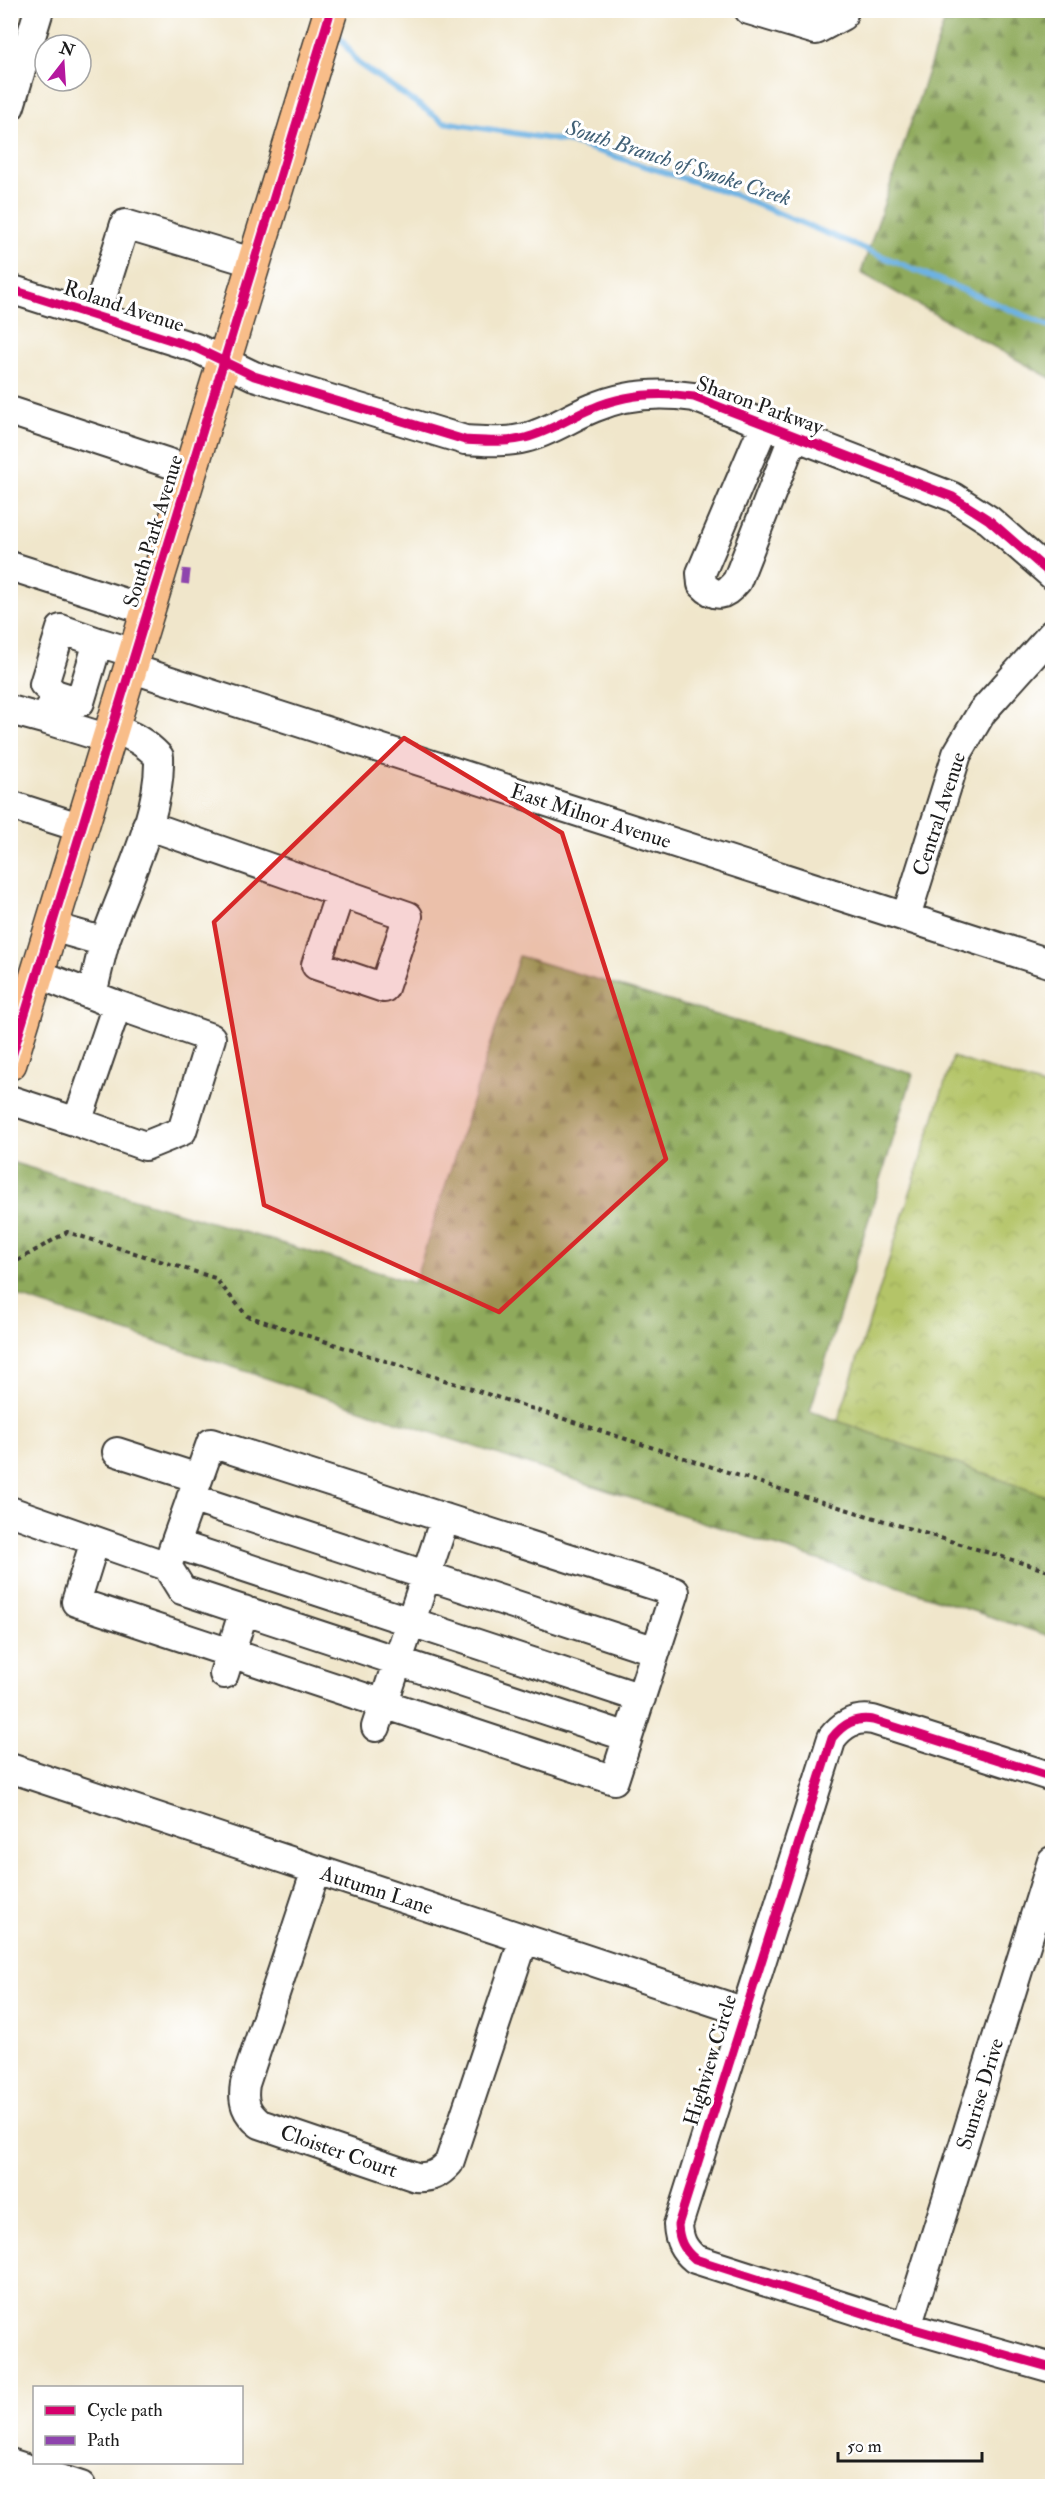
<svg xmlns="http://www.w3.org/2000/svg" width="1063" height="2497" font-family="'IM FELL Double Pica',serif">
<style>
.forest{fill:url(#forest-firs);stroke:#56633c;stroke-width:1.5}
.park{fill:url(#park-crowns);stroke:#687042;stroke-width:1.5}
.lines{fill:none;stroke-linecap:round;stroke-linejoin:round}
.stream{stroke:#6db2e3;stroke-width:6}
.minor-casing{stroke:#3c3a36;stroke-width:32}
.major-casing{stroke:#3c3a36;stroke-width:36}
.path{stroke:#3c3a36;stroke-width:4;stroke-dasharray:4.5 4.5;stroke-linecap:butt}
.minor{stroke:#fff;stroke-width:28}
.major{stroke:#f8bd89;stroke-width:33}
.quiet{stroke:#8e44ad;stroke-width:8;stroke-dasharray:15 8;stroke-linecap:butt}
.cycleway-casing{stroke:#fff;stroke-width:13}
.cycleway{stroke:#d6006c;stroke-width:9}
.marked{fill:#d62828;fill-opacity:0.2;stroke:#d62828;stroke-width:4.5;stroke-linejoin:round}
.labels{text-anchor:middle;stroke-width:6;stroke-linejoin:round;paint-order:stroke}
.street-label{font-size:21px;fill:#1c1c1c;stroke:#fff}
.water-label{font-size:22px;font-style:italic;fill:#406076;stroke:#fff}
</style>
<defs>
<pattern id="forest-firs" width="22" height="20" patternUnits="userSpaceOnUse" patternTransform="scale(1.5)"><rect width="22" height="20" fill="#8faa5c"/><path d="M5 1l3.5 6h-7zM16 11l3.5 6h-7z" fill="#748a4b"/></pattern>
<pattern id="park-crowns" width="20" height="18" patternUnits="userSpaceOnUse" patternTransform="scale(1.5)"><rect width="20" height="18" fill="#b4c467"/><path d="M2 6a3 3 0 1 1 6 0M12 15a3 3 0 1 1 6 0" fill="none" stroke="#9aa859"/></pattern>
</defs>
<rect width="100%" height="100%" fill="#fff"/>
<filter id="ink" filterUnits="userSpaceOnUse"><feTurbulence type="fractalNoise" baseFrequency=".0167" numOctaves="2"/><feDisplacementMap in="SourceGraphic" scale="12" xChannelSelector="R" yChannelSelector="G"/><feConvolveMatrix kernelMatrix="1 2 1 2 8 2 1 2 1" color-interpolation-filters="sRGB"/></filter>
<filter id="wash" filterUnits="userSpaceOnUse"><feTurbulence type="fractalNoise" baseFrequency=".008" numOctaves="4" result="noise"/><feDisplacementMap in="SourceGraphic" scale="24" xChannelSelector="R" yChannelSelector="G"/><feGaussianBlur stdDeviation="1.35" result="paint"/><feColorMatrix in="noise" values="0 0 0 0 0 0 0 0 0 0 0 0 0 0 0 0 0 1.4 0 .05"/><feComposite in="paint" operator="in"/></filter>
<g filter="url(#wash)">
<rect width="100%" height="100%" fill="#f0e6cb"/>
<!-- forest -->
<path class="forest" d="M948,11h104v368l-191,-106z
M519,956l394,118 -103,337 242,87v139l-1041,-343v-132l403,121z"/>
<!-- park -->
<path class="park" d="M953,1057l99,32v409l-214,-77z"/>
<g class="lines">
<!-- stream -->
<path class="stream" d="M335,31l24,33 85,58 126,20 165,53 317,132"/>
</g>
</g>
<g filter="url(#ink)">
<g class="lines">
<!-- minor casing -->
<g class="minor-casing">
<path id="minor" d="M749,10l67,20 26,-14 2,-6
M10,106l29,-96
M10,289l186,59 58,28 211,64c20,1 40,3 60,-2 25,-6 45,-21 68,-30 32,-14 67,-16 101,-11l259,100 36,23 63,55
M96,316l29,-92 130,39
M10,411l180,59
M765,423l-64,150 1,11c14,15 23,12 35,-3l57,-146
M10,566l137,44
M130,668l922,296
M55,694l-11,-10 17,-55 37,13
M10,710l37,10 8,-26 25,8 18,-60 36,11
M47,720l62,19
M10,805l72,23
M147,825l261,91 -24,72 -68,-23 24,-72
M906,917l51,-163 25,-42 70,-78
M52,927l53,15
M92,995c4,-18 8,-36 13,-54 19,-56 56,-124 54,-184 -14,-15 -28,-22 -47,-29
M10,1100l67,22 40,-117 -79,-31
M77,1122l68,24 37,-15 29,-93 -94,-33
M117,1452l81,26
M191,1498l465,153
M10,1511l157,55 44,-123 464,149 -61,188 -538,-178 19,-61
M175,1544l466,154
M167,1566l15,24 446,147
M224,1674l20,-64
M376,1727l69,-209
M10,1768l735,244
M1052,1777l-179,-57c-18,-3 -30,4 -41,18l-154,487c1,15 5,24 17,34l212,68 145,41
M316,1870l-71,214c-3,18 1,29 15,40l156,53c15,1 23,-3 33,-14l75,-224
M907,2327l145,-466
M10,2463l71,23"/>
</g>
<!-- major casing -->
<g class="major-casing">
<path id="major" d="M10,1063l321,-1053"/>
</g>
<!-- path -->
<path class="path" d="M10,1265l57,-33 148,46 32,38 539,175 266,81"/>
<!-- minor -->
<use href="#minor" class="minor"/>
<!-- major -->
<use href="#major" class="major"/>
<!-- quiet -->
<path class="quiet" d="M185,584l2,-17"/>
<!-- cycleway casing -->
<g class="cycleway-casing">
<path id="cycleway" d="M10,289l186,59 58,28 211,64c20,1 40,3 60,-2 25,-6 45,-21 68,-30 32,-14 67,-16 101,-11l259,100 36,23 63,55
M10,1063l321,-1053
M1052,1777l-179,-57c-18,-3 -30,4 -41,18l-154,487c1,15 5,24 17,34l212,68 145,41"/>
</g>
<!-- cycleway -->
<use href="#cycleway" class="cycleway"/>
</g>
</g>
<!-- marked area -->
<path class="marked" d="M404,738l158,95 104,326 -167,153 -235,-107 -50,-283z"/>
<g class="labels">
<!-- street labels -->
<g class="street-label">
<text transform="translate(124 306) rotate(18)" y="7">Roland Avenue</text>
<text transform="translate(760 405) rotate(20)" y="7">Sharon Parkway</text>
<text transform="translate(153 531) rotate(-73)" y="7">South Park Avenue</text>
<text transform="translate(939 814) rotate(-72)" y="7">Central Avenue</text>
<text transform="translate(591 816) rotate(18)" y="7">East Milnor Avenue</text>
<text transform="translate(377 1890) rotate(18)" y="7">Autumn Lane</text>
<text transform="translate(710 2060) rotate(-73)" y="7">Highview Circle</text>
<text transform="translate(980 2094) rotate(-73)" y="7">Sunrise Drive</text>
<text transform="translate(339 2151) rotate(19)" y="7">Cloister Court</text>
</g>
<!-- water labels -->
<g class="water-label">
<text transform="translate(679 162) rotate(18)" y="8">South Branch of Smoke Creek</text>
</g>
</g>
<!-- margin -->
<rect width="1063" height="2497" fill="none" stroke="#fff" stroke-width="36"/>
<!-- legend -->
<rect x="33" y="2386" width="210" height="78" fill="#ffffff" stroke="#a4a4a4" stroke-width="1.5"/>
<rect x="45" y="2406" width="30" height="9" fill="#d6006c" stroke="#a4a4a4" stroke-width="1.5"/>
<text x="87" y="2416" font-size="18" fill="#1c1c1c">Cycle path</text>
<rect x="45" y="2436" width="30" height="9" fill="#8e44ad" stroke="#a4a4a4" stroke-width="1.5"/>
<text x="87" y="2446" font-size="18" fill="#1c1c1c">Path</text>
<!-- north arrow -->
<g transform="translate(63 63) rotate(17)"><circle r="28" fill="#ffffff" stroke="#a4a4a4" stroke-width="1.5"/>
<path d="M0-4.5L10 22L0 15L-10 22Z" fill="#b5179e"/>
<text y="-9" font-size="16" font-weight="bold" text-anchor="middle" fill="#1c1c1c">N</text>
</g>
<!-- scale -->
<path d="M838 2452v9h144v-9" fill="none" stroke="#1c1c1c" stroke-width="3"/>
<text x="847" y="2452" font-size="18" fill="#1c1c1c" stroke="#ffffff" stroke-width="4.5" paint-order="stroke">50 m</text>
</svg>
